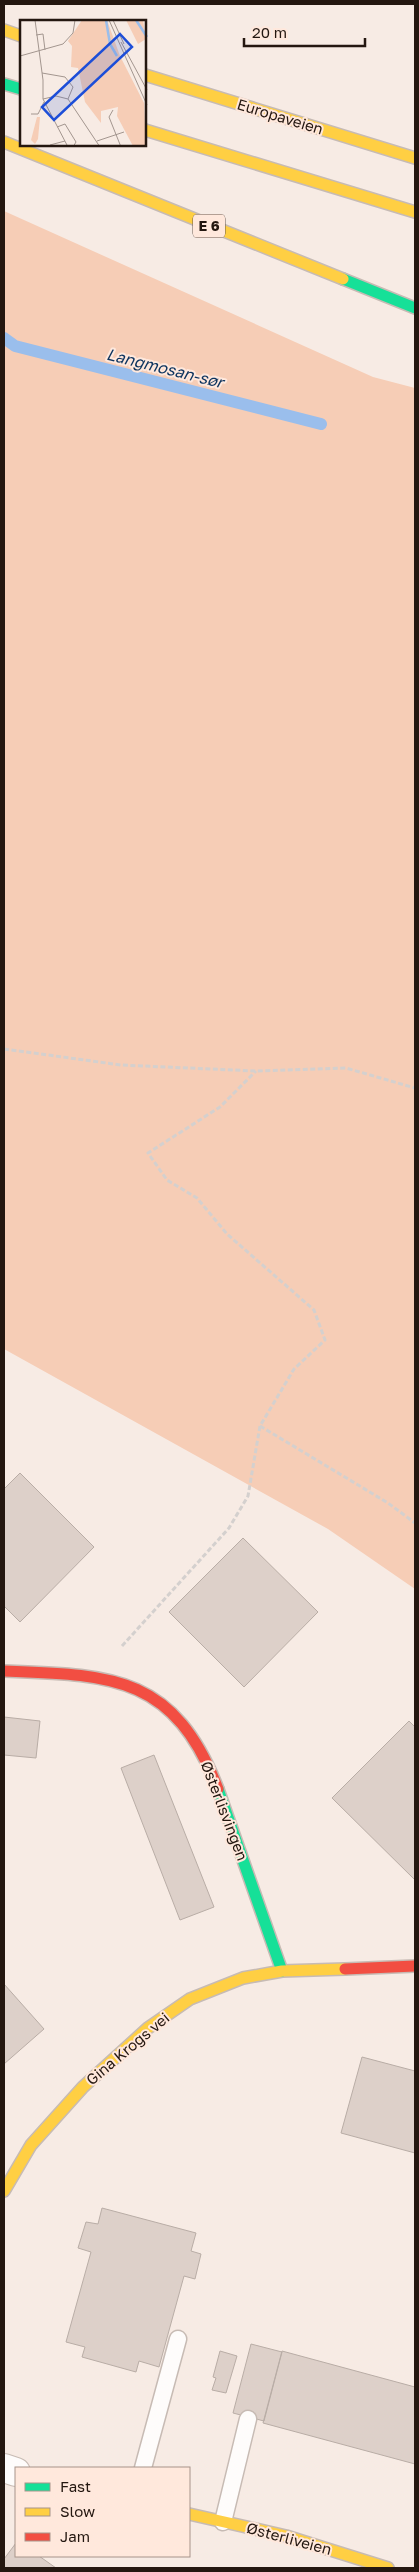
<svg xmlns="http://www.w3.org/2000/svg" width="419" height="2572" font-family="'Golos Text',sans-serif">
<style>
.green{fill:#f6cdb6}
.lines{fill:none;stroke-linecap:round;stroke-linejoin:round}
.stream{stroke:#9abeec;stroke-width:12}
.building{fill:#ddd0c9;stroke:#b9ada6}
.lane-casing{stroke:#c7bbb4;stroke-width:19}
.street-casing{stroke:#c7bbb4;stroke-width:30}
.fast-casing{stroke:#c7bbb4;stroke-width:14}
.slow-casing{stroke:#c7bbb4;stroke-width:14}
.jam-casing{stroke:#c7bbb4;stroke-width:14}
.path{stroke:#d4d0ce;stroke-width:3;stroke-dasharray:5 2.5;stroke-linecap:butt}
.lane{stroke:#fefcfb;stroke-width:16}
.street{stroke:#fefcfb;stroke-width:28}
.fast{stroke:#16e098;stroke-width:11}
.slow{stroke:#ffcf43;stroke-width:11}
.jam{stroke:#f24e42;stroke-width:11}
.labels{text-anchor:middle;stroke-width:4;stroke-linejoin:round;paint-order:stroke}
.shield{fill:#ffe8dc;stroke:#66564d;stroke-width:1}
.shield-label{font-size:14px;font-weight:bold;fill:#241710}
.street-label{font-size:15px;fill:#241710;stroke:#ffe8dc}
.water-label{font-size:16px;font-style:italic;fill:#0c335e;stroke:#ffe8dc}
.inset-river{fill:none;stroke:#9abeec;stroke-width:2.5}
.inset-road{fill:none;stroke:#a3968f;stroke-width:1}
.view{fill:#1d4ed8;fill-opacity:0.15;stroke:#1d4ed8;stroke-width:2.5}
.inset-edge{fill:none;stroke:#241710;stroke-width:2.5}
</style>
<rect width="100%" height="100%" fill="#f7ebe4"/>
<!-- green -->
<path class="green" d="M4,211l369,166 42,11v1201l-87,-60 -324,-180z"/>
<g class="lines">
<!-- stream -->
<path class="stream" d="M4,338l11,8 306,78"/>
</g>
<!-- building -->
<path class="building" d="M20,1473l74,74 -74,75 -16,-16v-117z
M243,1538l75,74 -74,75 -75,-75z
M4,1717l36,4 -4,37 -32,-3z
M409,1721l6,6v153l-83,-82z
M154,1755l60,152 -34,13 -59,-152z
M4,1984l40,45 -40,35z
M362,2057l53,14v82l-74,-20z
M102,2208l94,25 -5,18 10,3 -6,25 -11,-3 -25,91 -20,-6 -3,11 -54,-15 3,-10 -19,-5 25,-90 -13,-4 8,-26 12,2z
M251,2344l31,8 -18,69 -31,-8z
M220,2351l17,5 -11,37 -14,-3 4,-12 -3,-1z
M282,2351l133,36v77l-152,-41z
M16,2543v13h23l17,12h-52v-9z"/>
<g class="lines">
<!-- lane casing -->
<g class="lane-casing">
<path id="lane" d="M143,2468l35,-129
M223,2522l25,-103"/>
</g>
<!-- street casing -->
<g class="street-casing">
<path id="street" d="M4,2468l12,4"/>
</g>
<!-- fast casing -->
<g class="fast-casing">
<path id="fast" d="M4,84l17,5
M343,279l72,29
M218,1789l64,182"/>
</g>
<!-- slow casing -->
<g class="slow-casing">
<path id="slow" d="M4,30l17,6
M145,75l270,83
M145,130l270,82
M4,142l339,137
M4,2191l27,-46 52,-58 65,-59 42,-29 53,-21 39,-7 63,-2
M189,2514l97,22 102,32"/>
</g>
<!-- jam casing -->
<g class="jam-casing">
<path id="jam" d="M4,1671c108,4 170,4 214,118
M345,1969l70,-3"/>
</g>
<!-- path -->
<path class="path" d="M4,1049l117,16 135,6 90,-3 69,20
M260,1426l128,77 27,20
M122,1646l107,-118 19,-32 12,-70 34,-57 31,-29 -11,-30 -87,-76 -30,-36 -30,-18 -19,-27 72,-46 36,-36"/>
<!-- lane -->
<use href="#lane" class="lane"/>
<!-- street -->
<use href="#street" class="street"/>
<!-- fast -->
<use href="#fast" class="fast"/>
<!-- slow -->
<use href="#slow" class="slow"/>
<!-- jam -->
<use href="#jam" class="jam"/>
</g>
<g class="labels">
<!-- shield labels -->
<rect class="shield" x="193" y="214.5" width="32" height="23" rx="4"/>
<g class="shield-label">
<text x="209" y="231">E 6</text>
</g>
<!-- street labels -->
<g class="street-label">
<text transform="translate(280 117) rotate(17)" y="5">Europaveien</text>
<text transform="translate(224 1811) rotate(69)" y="5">Østerlisvingen</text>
<text transform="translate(128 2049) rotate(-40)" y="5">Gina Krogs vei</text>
<text transform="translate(289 2539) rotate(15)" y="5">Østerliveien</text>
</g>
<!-- water labels -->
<g class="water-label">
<text transform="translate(165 368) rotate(14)" y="6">Langmosan-sør</text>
</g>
</g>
<!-- overview -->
<g transform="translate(20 20)">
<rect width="126" height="126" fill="#f7ebe4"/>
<path d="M62,0h25l13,36 24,47 2,43h-13l-16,-30 1,-9 -17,4v12l-16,-21 -7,-34 -7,-1 1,-21 -4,-5zM106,0h17l3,19 -8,5zM17,97h3l-2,22 -3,5 -4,-4z" fill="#f6cdb6"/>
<path class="inset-river" d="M86,0l4,24 7,12M116,0l11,17"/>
<path class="inset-road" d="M15,0l8,60v19l25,48M89,0l38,85M93,0l11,24M16,15l7,-1 2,16M101,22l26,48M0,36l43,-12 10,-11 2,-13M22,53l23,4 8,10 -5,12M23,79l13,-3 12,3 32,48M93,90l-4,7 12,30M11,94h7l6,-12M37,107l8,-3 11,18 -3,5M77,121l27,-9M30,125l15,-4"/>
<path class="view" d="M100,14l12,13 -78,73 -12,-13z"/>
<rect width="126" height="126" class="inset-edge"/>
</g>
<!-- border -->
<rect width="419" height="2572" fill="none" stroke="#241710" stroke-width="10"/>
<!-- legend -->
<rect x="15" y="2467" width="175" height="90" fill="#ffe8dc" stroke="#a7948a"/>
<rect x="25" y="2483" width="25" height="8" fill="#16e098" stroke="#a7948a"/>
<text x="60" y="2492" font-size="15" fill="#241710">Fast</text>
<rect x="25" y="2508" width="25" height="8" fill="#ffcf43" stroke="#a7948a"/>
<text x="60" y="2517" font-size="15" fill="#241710">Slow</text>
<rect x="25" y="2533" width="25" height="8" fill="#f24e42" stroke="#a7948a"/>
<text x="60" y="2542" font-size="15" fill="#241710">Jam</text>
<!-- scale -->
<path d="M244 38v8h121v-8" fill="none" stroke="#241710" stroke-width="2.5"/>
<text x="252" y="38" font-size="15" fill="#241710" stroke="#ffe8dc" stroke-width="4" paint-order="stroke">20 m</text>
</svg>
